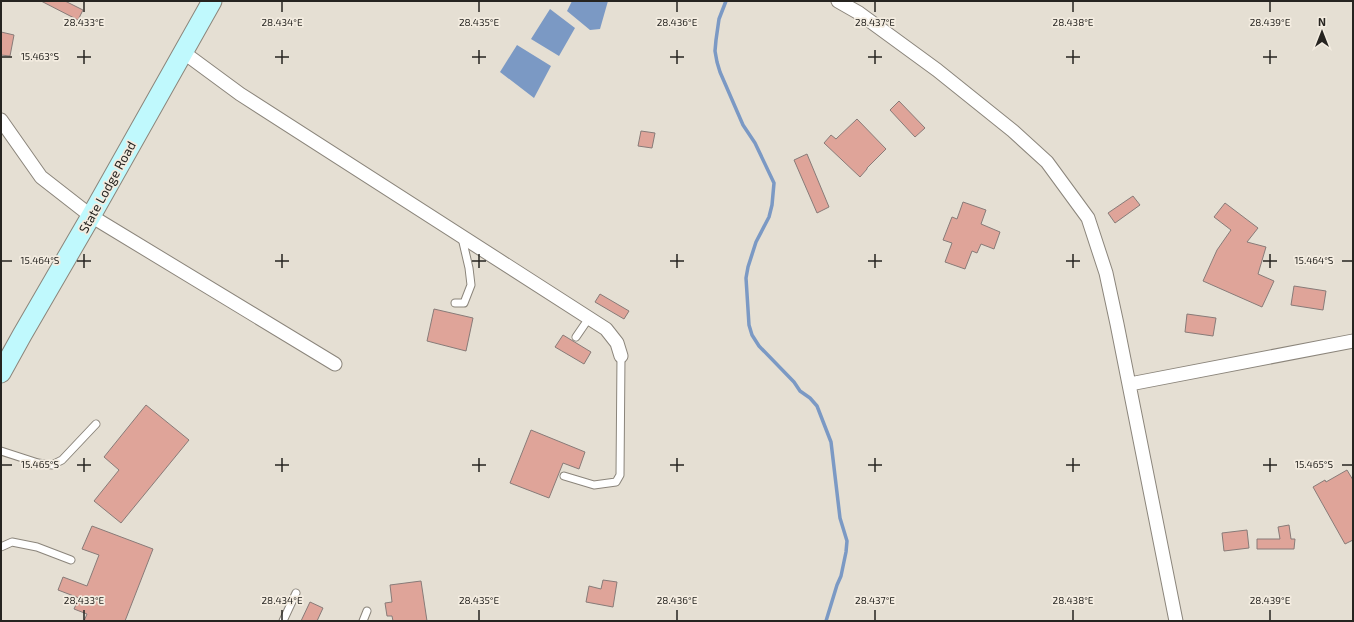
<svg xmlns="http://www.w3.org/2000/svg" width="1354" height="622" font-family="'Exo 2',sans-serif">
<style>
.water{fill:#7b99c4}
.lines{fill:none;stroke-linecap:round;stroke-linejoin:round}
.stream{stroke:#7b99c4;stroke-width:3.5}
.building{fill:#dfa499;stroke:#887b78}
.lane-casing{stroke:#8b857b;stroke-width:9}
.street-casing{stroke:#8b857b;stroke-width:15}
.secondary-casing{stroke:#8b857b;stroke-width:21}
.lane{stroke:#fff;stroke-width:7}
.street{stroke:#fff;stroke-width:13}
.secondary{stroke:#c0f9fd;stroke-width:19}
.ticks{fill:none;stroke:#262420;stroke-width:1.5}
.labels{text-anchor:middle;stroke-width:3.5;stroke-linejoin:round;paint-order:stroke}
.street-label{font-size:13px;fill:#262420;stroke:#f3ece0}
.ticks-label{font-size:10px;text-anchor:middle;fill:#262420;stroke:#f3ece0;stroke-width:3.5;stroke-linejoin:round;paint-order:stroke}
</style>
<rect width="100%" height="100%" fill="#e5dfd3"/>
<!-- water -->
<path class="water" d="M572,1h36l-8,28 -10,1 -23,-19z
M550,9l25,19 -16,28 -28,-17z
M517,45l34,21 -17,32 -34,-26z"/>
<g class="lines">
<!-- stream -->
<path class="stream" d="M726,1l-7,18 -3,21 -1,11 2,11 3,10 23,53 12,18 19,40 -2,22 -3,12 -13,25 -8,25 -2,11 3,47 3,10 7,11 35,36 6,9 10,7 7,8 14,36 9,76 7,23 -1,11 -5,24 -4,9 -11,36"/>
</g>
<!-- building -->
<path class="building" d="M41,1h24l18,9 -5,10z
M1,32l13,3 -4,21 -9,-1z
M899,101l26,27 -10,9 -25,-27z
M857,119l29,30 -19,19v1l-7,8 -36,-34 7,-8 5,4z
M641,131l14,2 -3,15 -14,-2z
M807,154l22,53 -12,6 -23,-53z
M1133,196l7,9 -25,18 -7,-10z
M963,202l23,8 -5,14 19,8 -6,17 -13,-5 -4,9 -5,-2 -7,18 -20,-7 7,-19 -9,-3 9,-23 5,2z
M1225,203l33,25 -11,14 19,5 -8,27 16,7 -12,26 -59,-26 14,-31 14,-20 -17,-13z
M1294,286l32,5 -3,19 -32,-5z
M600,294l29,17 -5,8 -29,-17z
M434,309l39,9 -7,33 -39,-10z
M1187,314l29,4 -3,18 -28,-4z
M563,335l28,17 -7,12 -29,-17z
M146,405l43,35 -68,83 -27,-22 25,-31 -15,-13z
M531,430l54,22 -6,17 -16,-6 -14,35 -39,-15z
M1347,470l6,10v60l-8,4 -32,-57 12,-7 1,2z
M1289,525l2,14h4l-1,10h-37v-10h23l-2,-12z
M92,526l61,23 -28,72h-41l3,-7 -13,-5 5,-11 -21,-8 5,-13 24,9 12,-31 -17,-6z
M1247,530l2,18 -25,3 -2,-18z
M603,580l14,2 -4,25 -27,-5 3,-16 12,3z
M421,581l6,40h-34l-1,-5h-5l-2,-13 7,-1 -2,-17z
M310,602l13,6 -6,13h-16z"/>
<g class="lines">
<!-- lane casing -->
<g class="lane-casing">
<path id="lane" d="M455,303h9l7,-18 -2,-17 -7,-30
M576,337l13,-19
M1,451l37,12 14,2 10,-5 34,-36
M564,476l30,9 22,-3 4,-7 1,-119
M1,547l11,-5 25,5 34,13
M283,621l13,-28
M363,621l4,-10"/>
</g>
<!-- street casing -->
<g class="street-casing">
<path id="street" d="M838,1l21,12 78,57 76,61 34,31 41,56 18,55 11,51 59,297
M183,52l57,42 366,235 11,14 4,13
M1,120l40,57 50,39 244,148
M1130,384l223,-43"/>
</g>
<!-- secondary casing -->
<g class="secondary-casing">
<path id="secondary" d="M1,373l21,-38 69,-119 121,-215"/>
</g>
<!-- lane -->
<use href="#lane" class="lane"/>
<!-- street -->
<use href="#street" class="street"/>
<!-- secondary -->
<use href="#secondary" class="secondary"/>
</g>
<!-- ticks -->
<path class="ticks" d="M84,2v10M282,2v10M479,2v10M677,2v10M875,2v10M1073,2v10M1270,2v10M84,50v14M282,50v14M479,50v14M677,50v14M875,50v14M1073,50v14M1270,50v14M2,57h10M77,57h14M275,57h14M472,57h14M670,57h14M868,57h14M1066,57h14M1263,57h14M84,254v14M282,254v14M479,254v14M677,254v14M875,254v14M1073,254v14M1270,254v14M2,261h10M77,261h14M275,261h14M472,261h14M670,261h14M868,261h14M1066,261h14M1263,261h14M1342,261h10M84,458v14M282,458v14M479,458v14M677,458v14M875,458v14M1073,458v14M1270,458v14M2,465h10M77,465h14M275,465h14M472,465h14M670,465h14M868,465h14M1066,465h14M1263,465h14M1342,465h10M84,610v10M282,610v10M479,610v10M677,610v10M875,610v10M1073,610v10M1270,610v10"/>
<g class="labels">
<!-- street labels -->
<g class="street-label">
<text transform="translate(107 187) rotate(-61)" y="5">State Lodge Road</text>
</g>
</g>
<g class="ticks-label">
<text x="84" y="26">28.433°E</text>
<text x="282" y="26">28.434°E</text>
<text x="479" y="26">28.435°E</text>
<text x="677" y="26">28.436°E</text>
<text x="875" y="26">28.437°E</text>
<text x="1073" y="26">28.438°E</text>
<text x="1270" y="26">28.439°E</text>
<text x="40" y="60">15.463°S</text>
<text x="40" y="264">15.464°S</text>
<text x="1314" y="264">15.464°S</text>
<text x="40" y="468">15.465°S</text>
<text x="1314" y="468">15.465°S</text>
<text x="84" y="604">28.433°E</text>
<text x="282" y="604">28.434°E</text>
<text x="479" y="604">28.435°E</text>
<text x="677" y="604">28.436°E</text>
<text x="875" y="604">28.437°E</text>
<text x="1073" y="604">28.438°E</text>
<text x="1270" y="604">28.439°E</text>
</g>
<!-- border -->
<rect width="1354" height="622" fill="none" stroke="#262420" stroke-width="4"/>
<!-- north arrow -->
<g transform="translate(1322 32)" stroke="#f3ece0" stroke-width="3" paint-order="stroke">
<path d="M0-3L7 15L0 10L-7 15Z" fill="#262420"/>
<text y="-6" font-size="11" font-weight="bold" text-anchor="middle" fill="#262420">N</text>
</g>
</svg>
